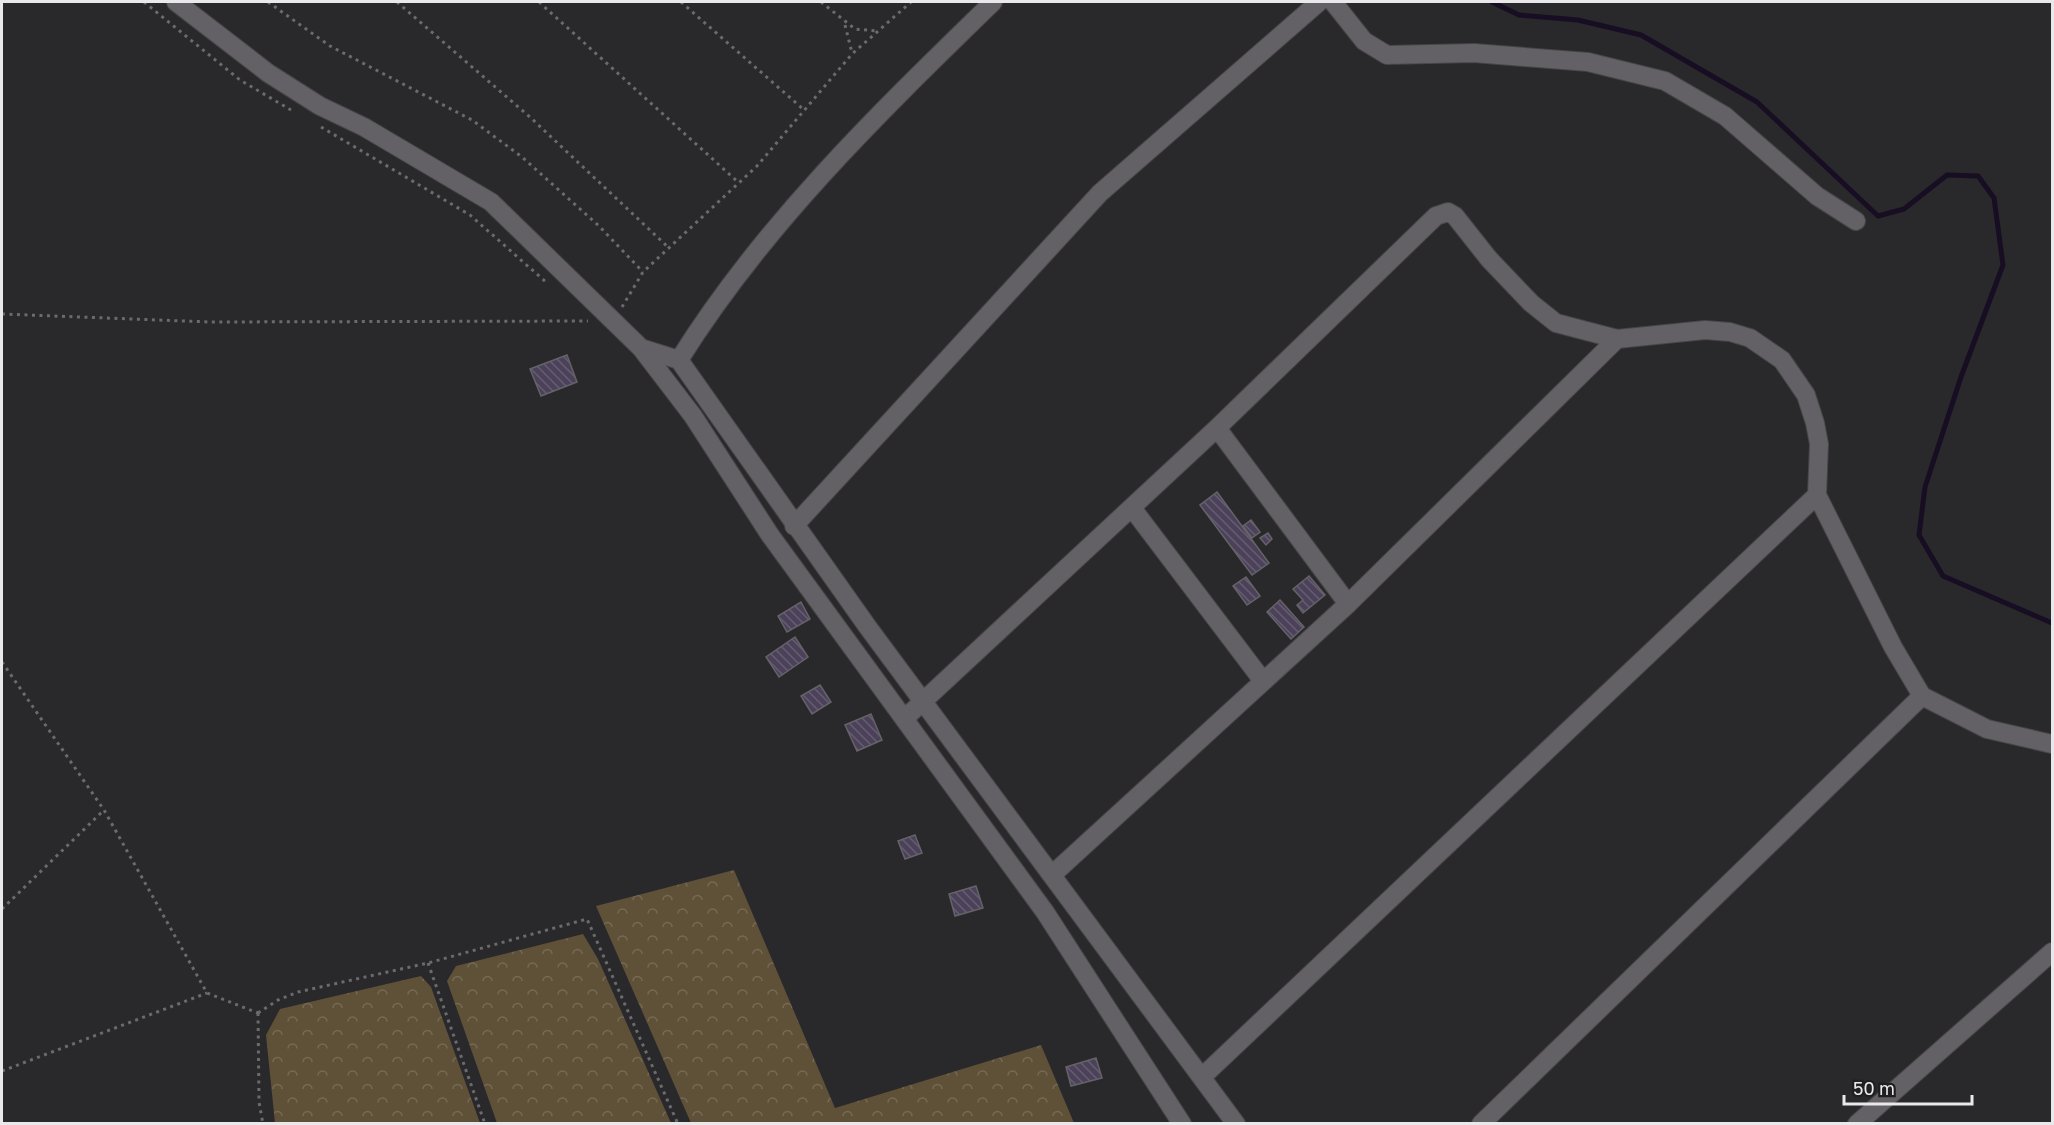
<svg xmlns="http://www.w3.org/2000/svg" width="2054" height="1125" font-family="'Golos Text',sans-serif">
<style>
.forest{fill:url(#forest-crowns)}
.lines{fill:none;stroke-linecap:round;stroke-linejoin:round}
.stream{stroke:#170e23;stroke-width:5}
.building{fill:url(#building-back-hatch);stroke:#656367;stroke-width:1.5}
.minor-casing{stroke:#464547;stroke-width:20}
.path{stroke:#6b6a6d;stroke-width:3;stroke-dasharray:3 4.5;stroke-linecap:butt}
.minor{stroke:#636165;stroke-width:18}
</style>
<defs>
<pattern id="forest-crowns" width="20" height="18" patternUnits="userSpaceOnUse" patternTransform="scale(1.5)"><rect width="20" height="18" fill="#5f5138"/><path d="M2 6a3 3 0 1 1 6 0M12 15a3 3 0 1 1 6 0" fill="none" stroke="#766a55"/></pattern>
<pattern id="building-back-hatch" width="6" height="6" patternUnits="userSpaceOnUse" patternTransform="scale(1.5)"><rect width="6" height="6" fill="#4b425a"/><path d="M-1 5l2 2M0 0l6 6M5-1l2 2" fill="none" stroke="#655d72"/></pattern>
</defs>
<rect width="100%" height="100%" fill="#29282b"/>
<!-- forest -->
<path class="forest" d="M734,870l101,238 206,-63 33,78h-383l-95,-217z
M583,934l15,25 73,164h-174l-50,-142 9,-15z
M421,976l10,11 49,136h-205l-9,-88 14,-26z"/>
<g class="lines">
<!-- stream -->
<path class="stream" d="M1492,2l27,13 59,5 63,15 116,67 121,114 26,-7 43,-34 31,1 16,22 9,67 -42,112 -36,110 -6,48 24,41 109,47"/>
</g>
<!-- building -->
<path class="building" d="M567,355l10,27 -36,14 -11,-27z
M1217,492l52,71 -17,12 -52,-70z
M1251,520l9,12 -8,6 -9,-12z
M1268,533l4,6 -6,6 -6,-7z
M1309,576l16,19 -22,18 -6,-8 6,-5 -10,-11z
M1246,577l14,19 -13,9 -14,-19z
M1280,600l24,27 -13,12 -24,-27z
M801,602l9,17 -23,13 -9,-16z
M795,637l13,20 -29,20 -13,-20z
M820,685l11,17 -19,12 -11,-18z
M871,714l11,26 -25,11 -12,-26z
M915,835l7,18 -17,6 -7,-18z
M976,886l7,22 -28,8 -6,-22z
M1096,1058l6,20 -31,8 -5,-19z"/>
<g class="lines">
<!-- minor casing -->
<g class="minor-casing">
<path id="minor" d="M176,2l92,71 52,33 44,21 127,75 150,146 52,68 77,119 275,377 137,212
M1333,2l31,39 23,14 87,-2 114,9 77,19 60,35 92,80 39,25
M641,348l38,12 188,266 369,498
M679,360c85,-136 200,-247 314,-358
M1217,428l131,176
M1132,508l131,173
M794,526l306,-333 219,-191
M904,719l313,-291 219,-212 12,-4 7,4 34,43 42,44 25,20 61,16 88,-9 25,2 20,6 32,22 24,35 9,28 4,21 -2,51 76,152 29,49 65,33 65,15
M1053,874l295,-270 269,-265
M1202,1077l615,-582
M1481,1124l441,-428
M1857,1124l195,-172"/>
</g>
<!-- path -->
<path class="path" d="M144,2l96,78 51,30
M268,2l62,44 142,74 50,37 77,69 44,46
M397,2l134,116 139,131
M539,2l199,180
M681,2l122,107
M821,2l34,27 23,2
M845,25l7,28
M321,127l149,88 77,68
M622,307l21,-35 114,-106 95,-112 59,-52
M2,314l208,8 378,-1
M2,662l102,148 103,183 51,20
M2,909l102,-99
M428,963l57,161
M258,1013l20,-13 20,-8 130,-29 159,-44 91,205
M258,1013l1,89 4,22
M2,1071l205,-78"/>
<!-- minor -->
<use href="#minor" class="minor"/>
</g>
<!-- border -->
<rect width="2054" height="1125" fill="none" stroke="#e9e8ea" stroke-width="6"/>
<!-- scale -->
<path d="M1844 1095v9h128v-9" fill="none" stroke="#e9e8ea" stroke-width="3"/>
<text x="1853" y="1095" font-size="18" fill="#e9e8ea" stroke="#1f1e21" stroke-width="4.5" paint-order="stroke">50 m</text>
</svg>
